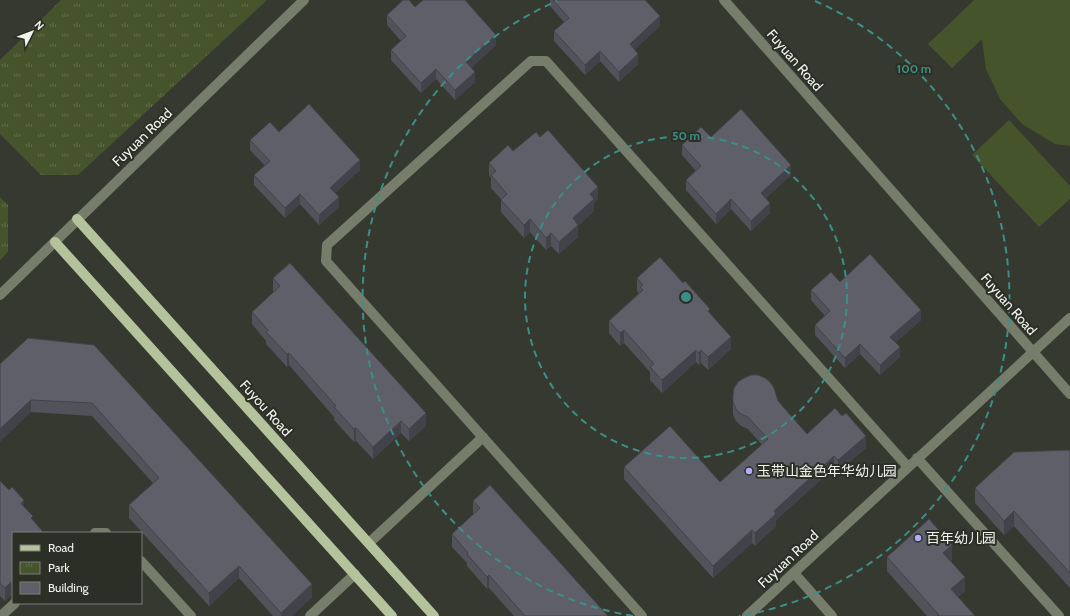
<svg xmlns="http://www.w3.org/2000/svg" width="1070" height="616" font-family="Cabin,'Noto Sans SC',sans-serif">
<style>
.park{fill:url(#park-tufts)}
.pitch{fill:#46542c}
.lines{fill:none;stroke-linecap:round;stroke-linejoin:round}
.minor{stroke:#767e6b;stroke-width:10}
.major{stroke:#b4c39b;stroke-width:10}
.wall{fill:#52525b}
.shaded-wall{fill:#42424a}
.building{fill:#5f5f6a;stroke:#42424a}
.ring{fill:none;stroke:#3c8f87;stroke-width:2;stroke-dasharray:7 5}
.poi-dot{fill:#b2adf9;stroke:#2c2f26;stroke-width:1.5}
.labels{text-anchor:middle;stroke-width:4;stroke-linejoin:round;paint-order:stroke}
.street-label{font-size:14px;fill:#f1f4ed;stroke:#2c2f26}
.poi-label{font-size:14px;fill:#f1f4ed;stroke:#2c2f26;text-anchor:start}
.centre{fill:#3c8f87;stroke:#2c2f26;stroke-width:2}
.ring-label{font-size:12px;text-anchor:middle;font-weight:bold;fill:#3c8f87;stroke:#2c2f26;stroke-width:4;stroke-linejoin:round;paint-order:stroke}
</style>
<defs>
<pattern id="park-tufts" width="24" height="20" patternUnits="userSpaceOnUse"><rect width="24" height="20" fill="#46542c"/><path d="M3 7l-1-3M5 7V3M7 7l1-3M15 17l-1-3M17 17v-4M19 17l1-3" fill="none" stroke="#616d4b"/></pattern>
</defs>
<rect width="100%" height="100%" fill="#363930"/>
<!-- park -->
<path class="park" d="M61,0h206l-189,175h-37l-41,-41v-74z
M0,197l8,8v47l-8,8z"/>
<!-- pitch -->
<path class="pitch" d="M974,0h96v146l-15,-2 -33,-20 -22,-25 -14,-30 -4,-30 -30,29 -24,-24z
M1009,120l61,66v13l-31,28 -67,-72z"/>
<g class="lines">
<!-- minor -->
<path class="minor" d="M724,0l346,394
M0,295l304,-295
M917,458l142,158
M95,533h11
M369,543l114,-106
M141,561l50,55
M794,573l38,43
M1,616l14,-13
M310,616l45,-42
M642,616l-316,-355 1,-16 204,-184h15l362,406
M747,616l323,-298"/>
<!-- major -->
<path class="major" d="M77,219l357,397
M55,242l337,374"/>
</g>
<!-- wall -->
<path class="wall" d="M550,0h95l15,26 -26,24 4,14 -19,18 -19,-21 -15,14 -31,-34v-10l10,-9 -14,-16z
M415,7l81,38 -25,23 4,14 -20,18 -19,-21 -15,14 -30,-33v-10l10,-9 -14,-16v-10z
M279,132l81,38 -25,23 4,14 -20,18 -19,-21 -15,14 -31,-33v-10l11,-9 -15,-16v-10z
M711,137l80,38 -25,23 4,15 -19,18 -20,-22 -15,15 -30,-34v-10l10,-9 -14,-16v-10z
M513,151l85,48 -4,4v8l-16,15v11l-19,17 -8,-8 -5,4 -16,-18 -6,6 -23,-26v-13l-10,-11v-10l-2,-3v-12z
M273,278l153,148 -17,15 -8,-8 -28,26 -17,-18 -2,1 -20,-22v-3l-45,-52 -2,2 -21,-23v-3l-14,-17v-12l22,-20 -1,-1z
M637,278l73,35 21,36 -23,21 -7,-7 -2,2 -3,-3 -34,31 -12,-13v-8l-26,-29 -4,3 -11,-13v-12l30,-28 -2,-2z
M840,282l81,38 -26,23 5,14 -20,18 -20,-21 -15,14 -30,-33v-10l10,-9 -14,-16v-10z
M28,338l284,259 -20,19h-19l-34,-38 -30,28 -80,-88v-13l24,-22 -61,-67 -61,-4z
M733,395l45,6 29,33 59,14 -28,24 -4,-4 -58,52v6l-21,20 -3,-3 -39,35 -89,-99v-12l96,15 42,-37 -14,-16 -7,-3 -5,-5 -3,-6z
M1070,450v138l-56,-62 -10,9 -29,-32v-15z
M0,481l13,52v60l-8,8 -5,-5z
M473,501l135,115h-94l-25,-28 -2,1 -20,-23v-3l-15,-16v-13l22,-20 -1,-1z
M887,557l65,2 -1,2 14,30 -7,6 17,19h-48l-40,-45z"/>
<!-- shaded-wall -->
<path class="shaded-wall" d="M660,16v10l-30,28v-10z
M496,35v10l-30,27v-10z
M600,51v10l-15,14v-10z
M638,54v10l-19,18v-10z
M436,69v10l-15,14v-10z
M475,72v10l-20,18v-10z
M360,160v10l-30,28v-10z
M791,165v10l-30,28v-10z
M598,187v12l-4,4v8l-16,15v11l-19,17v-12l14,-24 17,-24z
M300,194v10l-15,14v-10z
M339,197v10l-20,18v-10z
M731,199v10l-15,15v-10z
M770,203v10l-19,18v-10z
M530,219v13l-6,6v-13z
M551,233v13l-5,4v-12z
M921,310v10l-31,27v-10z
M624,330v13l-4,3v-13z
M731,337v12l-23,21v-13z
M860,344v10l-15,14v-10z
M900,347v10l-20,18v-10z
M696,350v12l-34,31v-13z
M701,350v13l-2,2v-12z
M289,353v12l-2,2v-13z
M31,400v12l-31,30v-13z
M426,413v13l-17,15v-12z
M401,421v12l-28,26v-12z
M356,428v13l-2,1v-13z
M866,436v12l-28,24v-12z
M834,456v12l-58,52v6l-21,20v-13l19,-22z
M24,500v13l-3,-9z
M1014,511v15l-10,9v-14z
M752,530v13l-39,35v-12z
M952,545v14l-9,8v-14z
M239,566v12l-30,28v-13z
M489,575v13l-2,1v-12z
M965,577v14l-14,13v-15z
M13,580v13l-8,8v-13z
M312,584v13l-20,19h-11v-3z"/>
<!-- building -->
<path class="building" d="M403,0h6l6,7 8,-7h42l31,35 -30,27 9,10 -20,18 -19,-21 -15,14 -30,-33 15,-14 -19,-21z
M553,0h92l15,16 -30,28 8,10 -19,18 -19,-21 -15,14 -31,-34 15,-13z
M309,104l51,56 -30,28 9,9 -20,18 -19,-21 -15,14 -31,-33 16,-14 -20,-21 20,-18 9,10z
M741,109l50,56 -30,28 9,10 -19,18 -20,-22 -15,15 -30,-34 15,-14 -19,-21 19,-18 10,10z
M548,130l50,57 -8,7 4,5 -21,19 5,7 -19,17 -8,-9 -5,5 -16,-19 -6,6 -23,-25 6,-6 -16,-19 5,-4 -7,-8 19,-18 5,6 23,-19 4,5z
M870,254l51,56 -31,27 10,10 -20,18 -20,-21 -15,14 -30,-33 15,-14 -19,-21 20,-18 9,10z
M660,257l23,26 2,-2 25,28 -2,2 23,26 -23,20 -7,-7 -2,3 -3,-3 -34,30 -12,-13 4,-3 -30,-34 -4,3 -11,-12 34,-31 -3,-3 3,-2 -6,-7z
M290,263l136,150 -17,16 -8,-8 -28,26 -17,-19 -2,1 -20,-22 2,-1 -47,-53 -2,1 -21,-22 2,-2 -16,-18 28,-26 -7,-8z
M28,338l66,7 218,239 -31,29 -42,-47 -30,27 -80,-88 30,-27 -67,-75 -61,-3 -31,29v-65z
M751,375h7l7,3 5,4 4,6 4,13 29,33 28,-26 7,8 4,-3 20,23 -28,24 -4,-4 -60,55 2,3 -21,19 -3,-3 -39,36 -89,-99 46,-41 50,56 48,-43 -20,-22 -7,-3 -5,-5 -3,-7v-7l1,-7 4,-6 6,-4z
M1070,450v123l-56,-62 -10,10 -29,-33 39,-36z
M0,481l9,9 3,-3 12,13 -3,4 12,12 -2,2 13,15h-31v47l-8,8 -5,-5z
M490,485l118,131h-83l-36,-41 -2,2 -20,-23 1,-1 -16,-19 28,-26 -7,-7z
M929,519l23,26 -9,8 22,24 -14,12 24,27h-38l2,-1 -52,-58z"/>
<!-- distance rings -->
<g class="ring">
<circle cx="686" cy="297" r="161"/>
<path d="M633 616A323 323 0 0 1 557 1M815 1A323 323 0 0 1 739 616"/>
</g>
<!-- markers -->
<g class="poi-dot">
<circle cx="749" cy="471" r="4"/>
<circle cx="918" cy="538" r="4"/>
</g>
<g class="labels">
<!-- street labels -->
<g class="street-label">
<text transform="translate(795 60) rotate(49)" y="5">Fuyuan Road</text>
<text transform="translate(142 137) rotate(-44)" y="5">Fuyuan Road</text>
<text transform="translate(1009 304) rotate(49)" y="5">Fuyuan Road</text>
<text transform="translate(266 408) rotate(48)" y="5">Fuyou Road</text>
<text transform="translate(788 559) rotate(-43)" y="5">Fuyuan Road</text>
</g>
<!-- poi labels -->
<g class="poi-label">
<text x="757" y="476">玉带山金色年华幼儿园</text>
<text x="926" y="543">百年幼儿园</text>
</g>
</g>
<circle cx="686" cy="297" r="6" class="centre"/>
<g class="ring-label">
<text x="914" y="73">100 m</text>
<text x="686" y="140">50 m</text>
</g>
<!-- legend -->
<rect x="12" y="532" width="130" height="72" fill="#2c2f26" stroke="#7b7e76"/>
<rect x="20" y="545" width="20" height="6" fill="#b4c39b" stroke="#7b7e76"/>
<text x="48" y="552" font-size="12" fill="#f1f4ed">Road</text>
<rect x="20" y="562" width="20" height="12" fill="url(#park-tufts)" stroke="#7b7e76"/>
<text x="48" y="572" font-size="12" fill="#f1f4ed">Park</text>
<rect x="20" y="582" width="20" height="12" fill="#5f5f6a" stroke="#7b7e76"/>
<text x="48" y="592" font-size="12" fill="#f1f4ed">Building</text>
<!-- north arrow -->
<g transform="translate(32 32) rotate(48)" stroke="#2c2f26" stroke-width="3" paint-order="stroke">
<path d="M0-3L7 15L0 10L-7 15Z" fill="#f1f4ed"/>
<text y="-6" font-size="11" font-weight="bold" text-anchor="middle" fill="#f1f4ed">N</text>
</g>
</svg>
